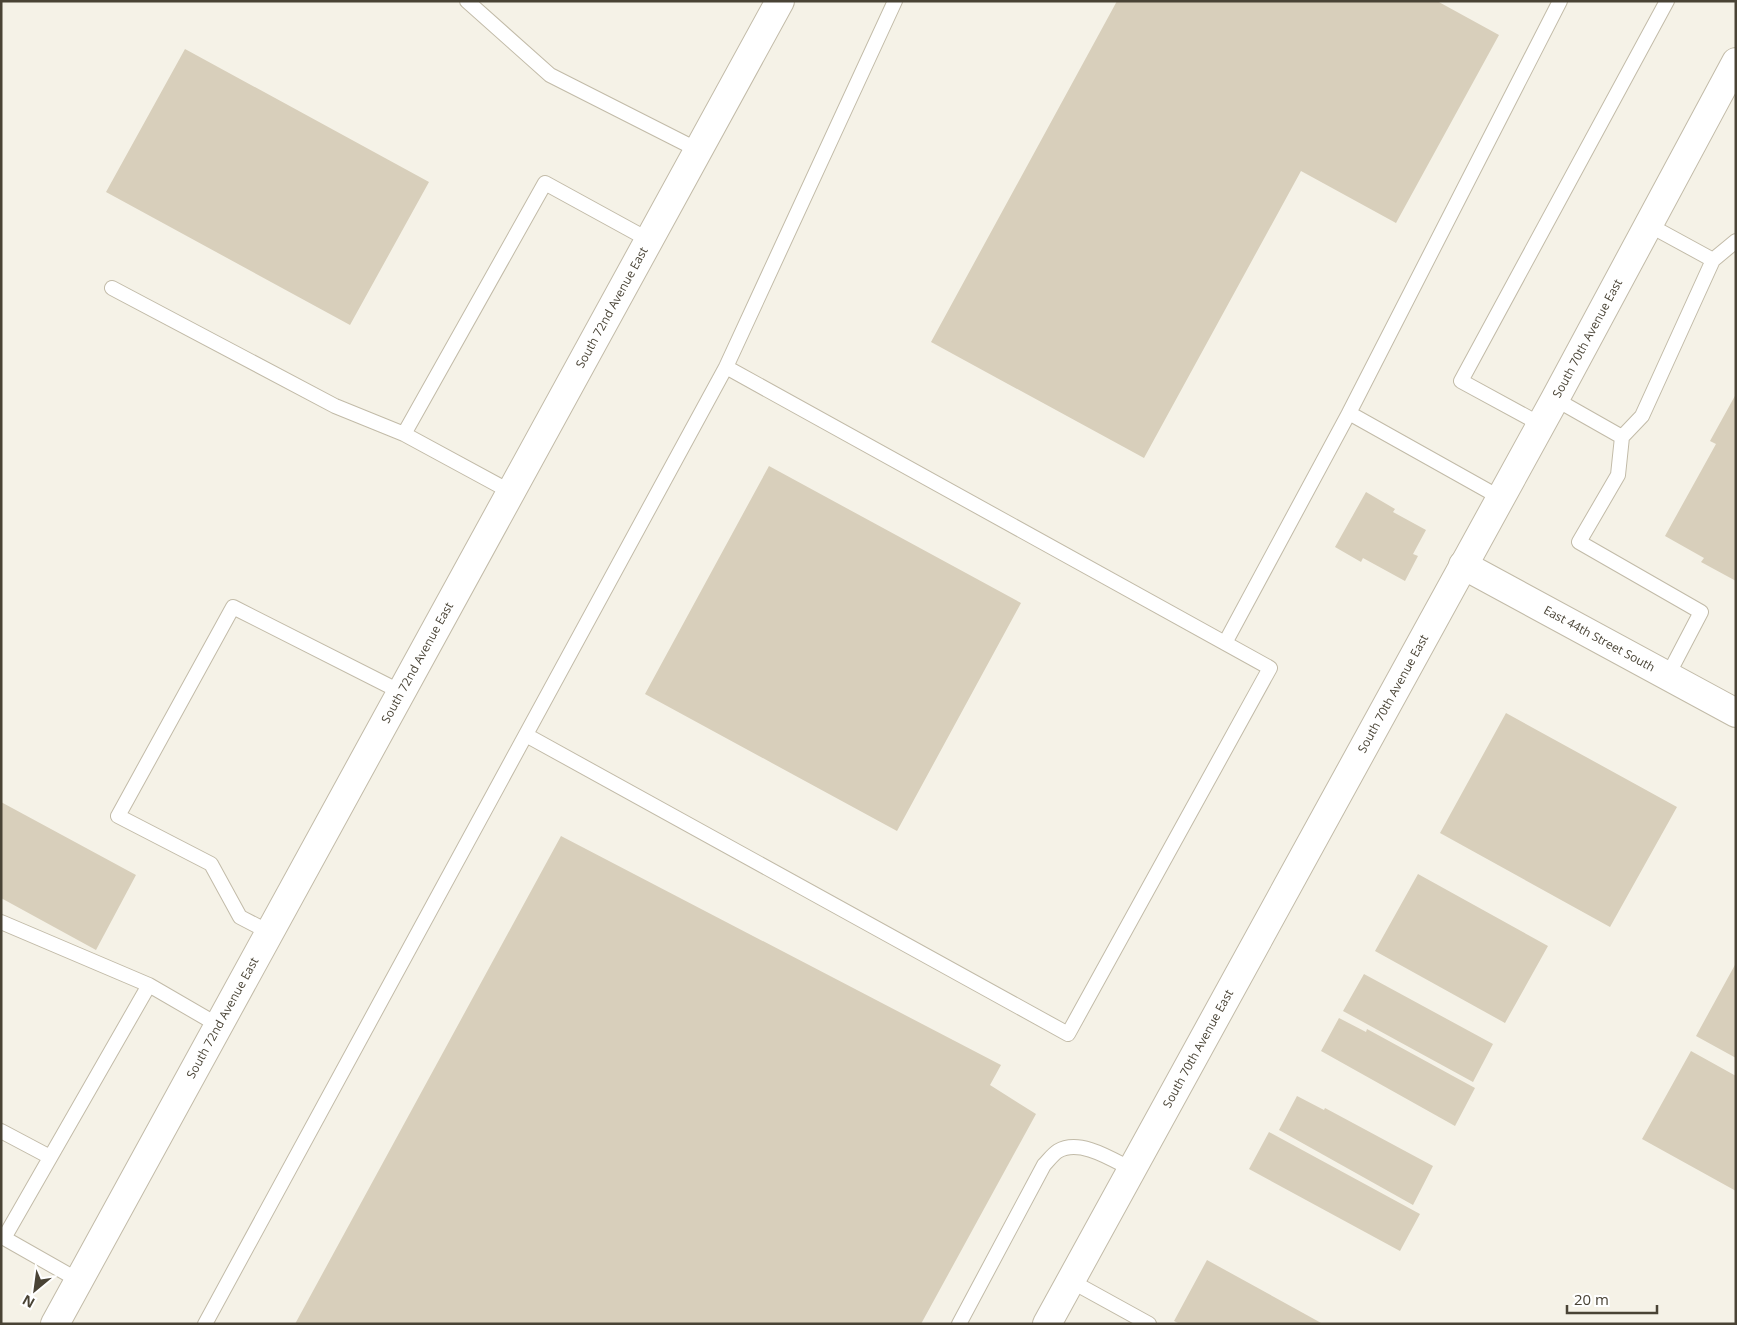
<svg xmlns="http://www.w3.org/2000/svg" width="1737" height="1325" font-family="'Open Sans',sans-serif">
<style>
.building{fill:#d8cfbb}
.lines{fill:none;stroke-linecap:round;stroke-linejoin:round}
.lane-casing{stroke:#c2bba8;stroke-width:16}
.street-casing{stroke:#c2bba8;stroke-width:30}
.lane{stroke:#fff;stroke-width:14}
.street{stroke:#fff;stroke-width:28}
.labels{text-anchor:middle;stroke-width:4;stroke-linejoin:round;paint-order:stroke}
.street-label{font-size:12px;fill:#494335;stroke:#fff}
</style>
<rect width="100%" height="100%" fill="#f5f2e7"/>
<!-- building -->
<path class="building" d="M1117,1h320l62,34 -103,188 -95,-52 -157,287 -213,-116z
M185,49l244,133 -79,143 -244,-133z
M1736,394v187l-35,-19 3,-4 -39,-22 51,-92 -6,-3z
M769,466l252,137 -124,228 -252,-137z
M1366,492l29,17 -2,3 33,18 -13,24 5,2 -13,25 -42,-23 -2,4 -26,-15z
M1506,713l171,94 -67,120 -170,-94z
M1,802l135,73 -40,75 -95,-52z
M561,836l440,229 -11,20 46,29 -115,210h-626z
M1418,874l130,72 -43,77 -130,-72z
M1736,963v95l-40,-22z
M1364,974l129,70 -20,38 -130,-71z
M1339,1018l27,14 1,-3 108,59 -20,38 -134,-75z
M1691,1051l45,25v115l-94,-52z
M1297,1096l27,14 1,-2 108,58 -20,39 -134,-75z
M1269,1132l151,82 -20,37 -151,-82z
M1207,1260l116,64h-143l-6,-3z"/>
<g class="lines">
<!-- lane casing -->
<g class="lane-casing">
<path id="lane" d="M467,1l83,74 148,75
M1647,224l66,36
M112,288l223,118 69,28
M726,367l169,-366
M1555,399l67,38 -4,38 -39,67 122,70 -33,63
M1540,424l-79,-43 206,-380
M1622,437l20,-21 71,-156 23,-19
M511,492l-107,-58 141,-251 104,57
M1499,497l-150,-84 211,-412
M1225,643l124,-230
M1,922l148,63
M269,932l-29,-15 -29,-53 -93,-48 115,-209 168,85
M1,1131l49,26
M78,1280l-74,-42 145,-253 69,40
M1071,1281l78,43
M205,1324l521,-957 544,301 -202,366 -542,-299
M959,1324l85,-159c4,-4 9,-11 14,-14 22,-13 55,9 75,19"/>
</g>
<!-- street casing -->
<g class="street-casing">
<g id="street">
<path id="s1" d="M1463,565l273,148"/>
<path id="s2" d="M55,1324l725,-1323"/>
<path id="s3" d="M1047,1324l508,-925 181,-337"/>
</g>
</g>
<!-- lane -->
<use href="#lane" class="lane"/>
<!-- street -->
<use href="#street" class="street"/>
</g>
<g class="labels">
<!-- street labels -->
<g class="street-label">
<text dy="4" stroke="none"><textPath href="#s2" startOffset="1159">South 72nd Avenue East</textPath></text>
<text dy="4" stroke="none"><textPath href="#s3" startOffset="1124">South 70th Avenue East</textPath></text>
<text dy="4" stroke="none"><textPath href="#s1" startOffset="155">East 44th Street South</textPath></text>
<text dy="4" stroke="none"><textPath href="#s2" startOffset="754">South 72nd Avenue East</textPath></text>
<text dy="4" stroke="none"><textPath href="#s3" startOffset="719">South 70th Avenue East</textPath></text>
<text dy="4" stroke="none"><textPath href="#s2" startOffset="349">South 72nd Avenue East</textPath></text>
<text dy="4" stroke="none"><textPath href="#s3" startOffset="314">South 70th Avenue East</textPath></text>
</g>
</g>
<!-- border -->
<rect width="1737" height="1325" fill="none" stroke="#494335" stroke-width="5"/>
<!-- north arrow -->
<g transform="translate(35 1290) rotate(209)" stroke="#ffffff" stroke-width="4" paint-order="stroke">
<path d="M0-4L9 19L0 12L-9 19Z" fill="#494335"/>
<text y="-8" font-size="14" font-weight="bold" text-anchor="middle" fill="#494335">N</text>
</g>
<!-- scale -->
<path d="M1567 1305v8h90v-8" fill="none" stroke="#494335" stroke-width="2.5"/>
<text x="1574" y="1305" font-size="15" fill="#494335" stroke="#ffffff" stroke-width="4" paint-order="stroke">20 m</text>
</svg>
